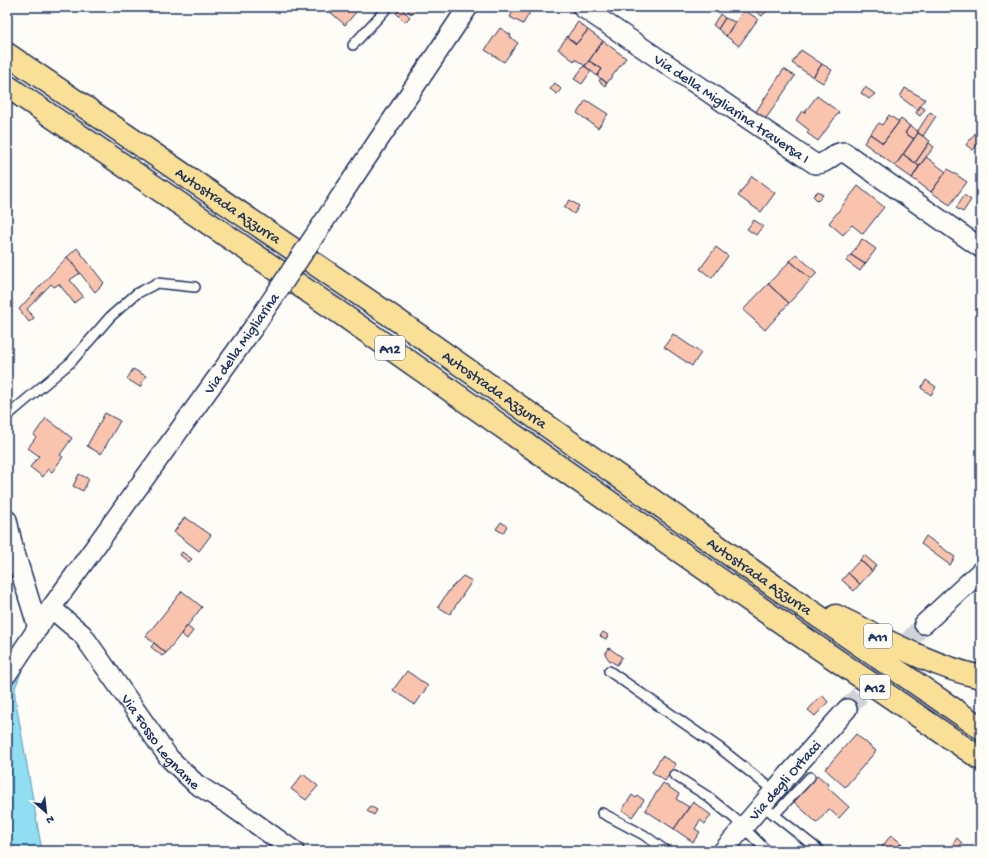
<svg xmlns="http://www.w3.org/2000/svg" width="988" height="858" font-family="'Gochi Hand',sans-serif">
<style>
.water{fill:#91ddf1;stroke:#6297b6}
.building{fill:#fac3ad;stroke:#1b2f5e}
.lines{fill:none;stroke-linecap:round;stroke-linejoin:round}
.minor-tunnel{stroke:#d0d3d8;stroke-width:19;stroke-dasharray:19 10;stroke-linecap:butt}
.service-casing{stroke:#1b2f5e;stroke-width:12}
.minor-casing{stroke:#1b2f5e;stroke-width:22}
.motorway-casing{stroke:#1b2f5e;stroke-width:25}
.service{stroke:#fdfcf7;stroke-width:9}
.minor{stroke:#fdfcf7;stroke-width:19}
.motorway{stroke:#fadf96;stroke-width:22}
.minor-bridge-casing{stroke:#1b2f5e;stroke-width:22;stroke-linecap:butt}
.minor-bridge{stroke:#fdfcf7;stroke-width:19}
.labels{text-anchor:middle;stroke-width:3;stroke-linejoin:round;paint-order:stroke}
.shield{fill:#fdfcf7;stroke:#5f6c8c;stroke-width:1}
.shield-label{font-size:14px;font-weight:bold;fill:#1b2f5e}
.street-label{font-size:15px;fill:#1b2f5e;stroke:#fdfcf7}
</style>
<rect width="100%" height="100%" fill="#fdfcf7"/>
<filter id="ink" filterUnits="userSpaceOnUse"><feTurbulence type="fractalNoise" baseFrequency=".025" numOctaves="2"/><feDisplacementMap in="SourceGraphic" scale="8" xChannelSelector="R" yChannelSelector="G"/><feConvolveMatrix kernelMatrix="1 2 1 2 8 2 1 2 1" color-interpolation-filters="sRGB"/></filter>
<g filter="url(#ink)">
<!-- water -->
<path class="water" d="M7,632l2,12 13,26 -7,18v9l27,154h-33l-2,-10z"/>
<!-- building -->
<path class="building" d="M329,7h23l5,4 -12,14 -18,-16z
M405,7h10l2,2 -6,5z
M521,7h12l-10,17 -13,-7 4,-7 4,2z
M617,7h9l-3,4z
M750,7h20l-8,9z
M401,8l9,9 -5,5 -9,-9z
M744,10l14,9 -19,27 -13,-10z
M720,14l5,4 -7,11 -5,-4z
M725,18l10,4 -9,14 -8,-7z
M578,22l10,8 -12,14 -9,-7z
M500,28l11,7 -1,2 8,6 -14,19 -19,-12z
M588,30l15,11 -18,25 -10,-7 -1,2 -16,-12 9,-12 9,7z
M603,41l23,17 -19,25 -10,-7 5,-7 -13,-8z
M801,50l21,14 -9,13 -21,-14z
M589,61l13,8 -5,7 -12,-10z
M822,64l10,6 -9,13 -10,-6z
M584,66l7,5 -9,13 -8,-5z
M784,69l11,7 -30,44 -10,-7z
M601,78l6,5 -2,3 -6,-5z
M555,83l6,6 -4,5 -7,-5z
M865,87l10,7 -6,5 -8,-6z
M905,88l20,11 -7,11 -18,-13z
M817,96l22,16 -21,29 -11,-8 2,-3 -13,-10 6,-9 2,2z
M586,100l22,14 -10,14 -21,-15z
M920,106l5,3 -5,7 -4,-3z
M930,112l6,4 -13,20 -6,-4z
M889,115l10,7 -16,21 -13,-9 9,-11 3,2z
M901,119l9,7 -5,7 9,6 -19,27 -31,-23 6,-9 13,9z
M910,126l8,5v2l-4,6 -9,-6z
M976,132l5,3v5l-8,10 -7,-5z
M918,133l12,8 -15,22 -12,-9z
M929,143l5,4 -15,19 -4,-3z
M903,154l16,12 -7,12 -17,-12z
M926,157l20,15 -15,20 -19,-14z
M948,169l19,13 -17,23 -19,-13z
M752,176l23,17 -14,19 -23,-16z
M858,186l26,21 -21,27 -11,-9 -9,10 -14,-12z
M818,191l5,4 -5,6 -5,-5z
M964,195l7,5 -8,12 -7,-4z
M570,200l9,6 -5,8 -10,-7z
M754,220l9,6 -7,9 -9,-6z
M862,239l14,10 -11,15 -14,-9z
M716,247l12,9 -16,22 -12,-9z
M77,248l27,35 -9,9 -28,-35z
M796,254l21,19 -6,6 -21,-18z
M851,255l14,9 -5,7 -14,-10z
M67,257l13,16 -10,7 13,16 -9,7 -15,-19 -5,3 -3,-3 -24,25 7,9 -5,4 -10,-13z
M790,261l21,18 -22,24 -21,-19z
M768,284l21,19 -24,27 -22,-20z
M673,334l28,19 -9,13 -28,-19z
M133,369l13,7 -6,11 -13,-8z
M926,380l10,7 -5,8 -10,-7z
M105,413l15,8 -19,33 -14,-8z
M46,418l26,20 -12,17 3,2 -11,15 -4,-3 -5,8 -13,-10 9,-11 -11,-8 8,-11 -2,-2z
M79,474l10,5 -6,12 -10,-5z
M185,517l26,18 -12,16 -25,-19z
M501,522l6,4 -4,7 -7,-4z
M926,536l29,21 -5,8 -29,-21z
M182,552l10,7 -3,3 -9,-7z
M864,555l12,10 -4,6 -12,-11z
M860,560l12,11 -12,13 -12,-11z
M848,573l12,11 -6,7 -12,-11z
M463,576l9,5 -22,33 -12,-7 12,-18z
M182,591l20,16 -36,46 -20,-17z
M187,626l6,5 -6,8 -6,-5z
M603,632l5,3 -2,4 -6,-3z
M154,643l12,10 -4,3 -11,-9z
M609,648l13,9 -5,8 -8,-5 -4,-6z
M407,671l21,15 -13,19 -22,-15z
M822,695l6,7 -13,14 -7,-6z
M856,734l20,17 -31,36 -20,-18z
M662,756l14,8 -11,17 -13,-9z
M303,774l15,12 -12,14 -15,-11z
M817,775l12,10 -2,2 22,20 -10,11 -10,-9 -12,14 -24,-22z
M663,783l16,11 -3,5 13,8 -15,22 -29,-19z
M632,795l4,3 2,-2 6,4 -12,17 -10,-7z
M693,802l18,13 -6,9 -5,-4 -5,9 5,3 -7,10 -19,-13z
M370,806l7,4 -3,5 -7,-4z
M891,835l10,8 -6,8h-16z
M957,838l5,5 -4,6 -6,-4z
M901,843l8,7 2,1h-16z"/>
<g class="lines">
<!-- minor-tunnel -->
<path class="minor-tunnel" d="M847,709l77,-85"/>
<!-- service casing -->
<g class="service-casing">
<path id="service" d="M353,45l35,-38
M7,416l64,-54 39,-45 26,-23 21,-11 38,4
M609,671l112,78 53,42
M674,775l33,21 27,22 33,33
M762,805l58,46
M602,813l42,22 22,16
M775,814l35,-37"/>
</g>
<!-- minor casing -->
<g class="minor-casing">
<g id="minor">
<path id="s1" d="M582,7l233,157c13,1 17,-12 29,-12l137,96"/>
<path d="M339,199l129,-192"/>
<path d="M7,520l6,27 25,81"/>
<path id="s2" d="M51,608l31,26 87,124 27,26 35,22 63,45"/>
<path d="M924,624l57,-53"/>
<path d="M7,674l44,-66 202,-280"/>
<path id="s3" d="M723,851l51,-60 73,-82"/>
</g>
</g>
<!-- motorway casing -->
<g class="motorway-casing">
<g id="motorway">
<path id="s4" d="M7,54l390,266 380,268 204,140"/>
<path d="M7,86l333,227 429,301 212,145"/>
<path d="M836,616c46,22 95,50 145,61"/>
</g>
</g>
<!-- service -->
<use href="#service" class="service"/>
<!-- minor -->
<use href="#minor" class="minor"/>
<!-- motorway -->
<use href="#motorway" class="motorway"/>
<!-- minor-bridge casing -->
<g class="minor-bridge-casing">
<path id="minor-bridge" d="M253,328l86,-129"/>
</g>
<!-- minor-bridge -->
<use href="#minor-bridge" class="minor-bridge"/>
</g>
</g>
<g class="labels">
<!-- shield labels -->
<g class="shield">
<rect x="375" y="336" width="30" height="24" rx="3"/>
<rect x="864" y="624" width="28" height="24" rx="3"/>
<rect x="860" y="675" width="30" height="24" rx="3"/>
</g>
<g class="shield-label">
<text x="390" y="353">A12</text>
<text x="878" y="641">A11</text>
<text x="875" y="692">A12</text>
</g>
<!-- street labels -->
<g class="street-label">
<text dy="5" stroke="none"><textPath href="#s1" startOffset="181">Via della Migliarina traversa I</textPath></text>
<text dy="5" stroke="none"><textPath href="#s4" startOffset="268">Autostrada Azzurra</textPath></text>
<text transform="translate(241 343) rotate(-55)" y="5">Via della Migliarina</text>
<text dy="5" stroke="none"><textPath href="#s4" startOffset="592">Autostrada Azzurra</textPath></text>
<text dy="5" stroke="none"><textPath href="#s4" startOffset="916">Autostrada Azzurra</textPath></text>
<text dy="5" stroke="none"><textPath href="#s2" startOffset="174">Via Fosso Legname</textPath></text>
<text dy="5" stroke="none"><textPath href="#s3" startOffset="94">Via degli Ortacci</textPath></text>
</g>
</g>
<!-- margin -->
<rect width="988" height="858" fill="none" stroke="#fdfcf7" stroke-width="24"/>
<rect x="12" y="12" width="964" height="834" fill="none" stroke="#1b2f5e" stroke-width="1.5" filter="url(#ink)"/>
<!-- north arrow -->
<g transform="translate(46 812) rotate(152)" stroke="#fdfcf7" stroke-width="3" paint-order="stroke">
<path d="M0-3L7 15L0 10L-7 15Z" fill="#1b2f5e"/>
<text y="-6" font-size="11" font-weight="bold" text-anchor="middle" fill="#1b2f5e">N</text>
</g>
</svg>
